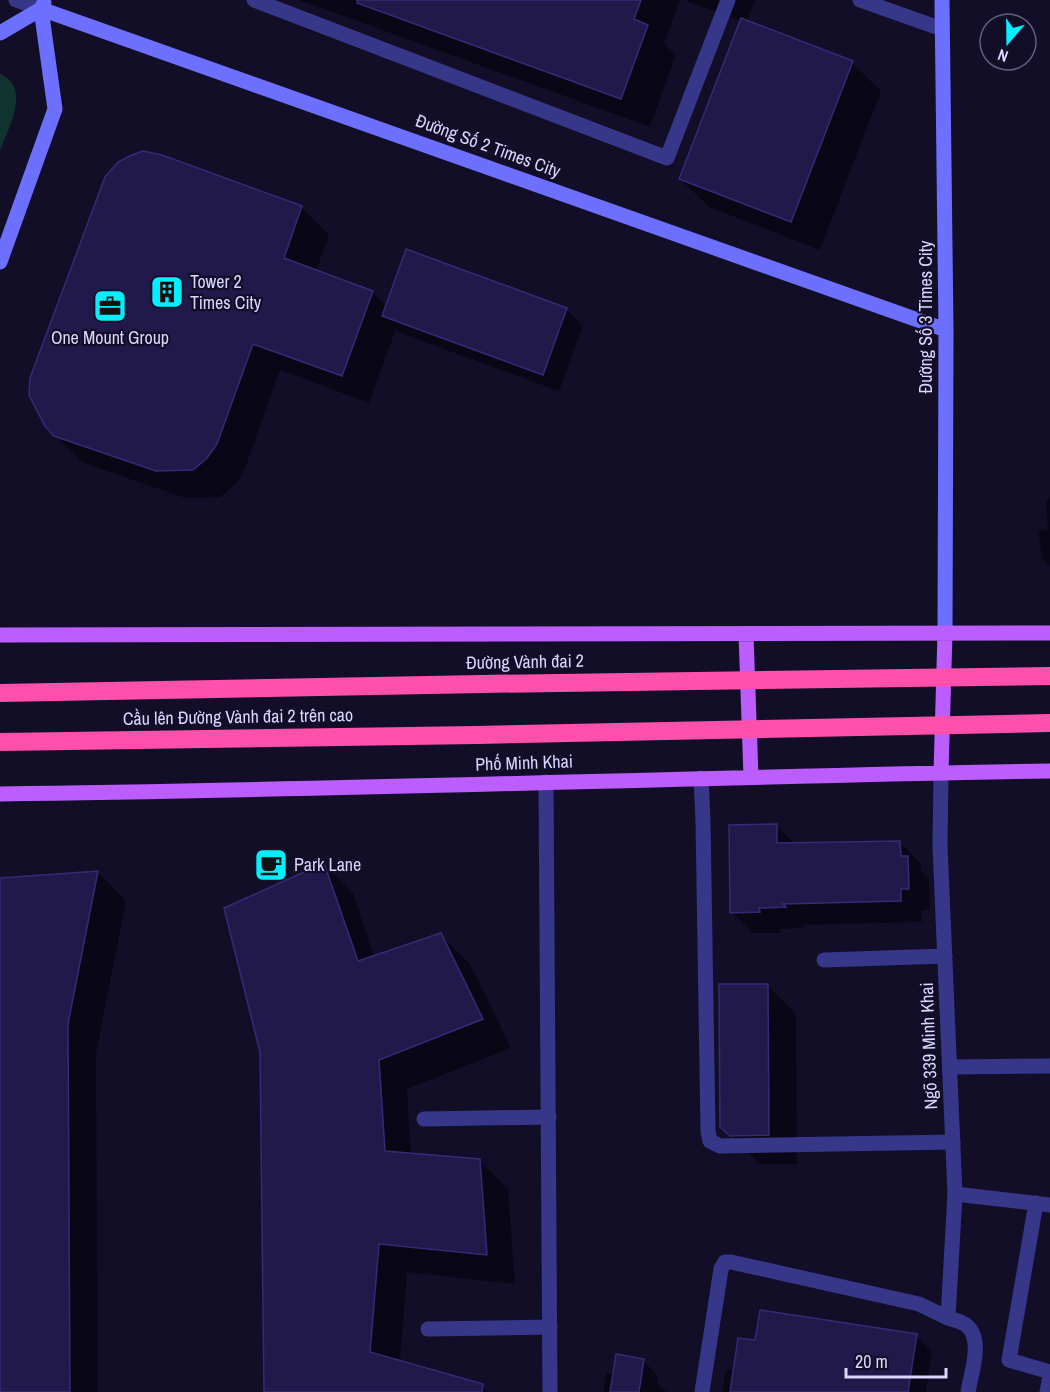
<svg xmlns="http://www.w3.org/2000/svg" width="1050" height="1392" font-family="'Archivo Narrow',sans-serif">
<style>
.green{fill:#113330}
.shadow{fill:#0007}
.building{fill:#21194a;stroke:#362a77;stroke-width:1.5}
.lines{fill:none;stroke-linecap:round;stroke-linejoin:round}
.lane{stroke:#37378a;stroke-width:15}
.street{stroke:#37378a;stroke-width:15}
.secondary{stroke:#6d6fff;stroke-width:15}
.primary{stroke:#bc5dff;stroke-width:15}
.highway{stroke:#ff51ab;stroke-width:18}
.highway-bridge{stroke:#ff51ab;stroke-width:18}
.labels{text-anchor:middle;stroke-width:4.5;stroke-linejoin:round;paint-order:stroke}
.street-label{font-size:18px;fill:#d9d6ff;stroke:#120e28}
.poi-label{font-size:18px;fill:#d9d6ff;stroke:#120e28;text-anchor:start}
</style>
<rect width="100%" height="100%" fill="#120e28"/>
<!-- green -->
<path class="green" d="M0,74c32,13 8,55 0,77z"/>
<!-- shadow -->
<path class="shadow" d="M299,0h381l-16,43 12,12 -26,72z
M684,0h71l-8,22 105,41 29,28 -61,159 -111,-43 -29,-28 61,-158z
M301,207l28,28 -13,36 56,21 15,14 179,3 17,17 -24,65 -159,-58 -4,-4 -27,74 -89,-33 -36,101 -9,14 -15,12 -35,1 -102,-35 -28,-28z
M1050,497v69l-8,-8 -4,-27 10,-1 -2,-27z
M776,826l19,18 105,-1 21,21v6l8,9 1,31h-8v12l-120,3 3,3 -25,1v4h-27l-21,-21z
M324,865l29,28 21,64 67,-22 29,29 41,84 -104,41 4,66 68,5 29,29 7,95 -108,-12 -7,90 81,24 7,6h-223z
M98,872l28,29 -30,153 2,338h-98v-513z
M767,985l29,29 1,150h-37l-39,-37z
M916,1336l16,15 -6,41h-204l4,-23 9,2 21,-29z
M643,1360l15,16 -1,7 10,9h-64l3,-19 8,1z"/>
<!-- building -->
<path class="building" d="M357,0h284l-7,19 14,6 -27,74 -264,-96z
M741,18l112,43 -62,161 -112,-43z
M143,151l19,4 140,51 -18,52 89,33 -31,85 -89,-32 -36,100 -10,14 -14,12 -37,1 -102,-35 -9,-10 -16,-31 1,-17 75,-201 13,-15 14,-7z
M406,249l161,59 -24,67 -161,-59z
M777,824v19l123,-2 1,15h7l1,33h-8v12l-118,3 3,3 -27,1 1,4 -30,1 -1,-88z
M324,863l34,98 83,-28 42,86 -104,41 6,91 95,8 7,96 -108,-11 -9,108 113,32 -1,8h-218l-4,-340 -36,-144z
M98,871l-30,153 2,368h-70v-514z
M719,984h49l1,151 -39,1 -10,-9z
M760,1310l157,24 -9,58h-178l8,-54 17,2z
M616,1354l28,5 -5,33h-29z"/>
<g class="lines">
<!-- lane -->
<path class="lane" d="M254,0l413,158 61,-158
M860,0l82,29
M701,778l2,43 5,310 2,10 10,5 233,-4
M824,960l121,-4
M950,1067l100,-1
M424,1119l125,-2
M955,1194l95,11
M1036,1203l-27,157 41,12
M428,1329l122,-2
M702,1392l19,-123 4,-7h6l188,42 29,14
M1047,1392l3,-16"/>
<!-- street -->
<path class="street" d="M16,0l25,9
M941,773l-1,73 15,348 -7,124c6,2 13,3 18,7 18,14 5,48 2,67
M546,782l4,610"/>
<!-- secondary -->
<path class="secondary" d="M942,0l4,330 -1,303
M41,9l905,321
M0,33l41,-24
M0,262l55,-153 -14,-100 3,-6"/>
<!-- primary -->
<path class="primary" d="M746,634l5,143
M0,635l1050,-2
M941,773l4,-140
M0,794c350,-4 700,-17 1050,-23"/>
<!-- highway -->
<path class="highway" d="M0,693l482,-9
M0,742l477,-7"/>
<!-- highway-bridge -->
<path class="highway-bridge" d="M482,684l568,-8
M477,735l573,-12"/>
</g>
<!-- icons -->
<defs>
<g id="building-square" transform="scale(1.725)"><rect x="-9" y="-9" width="18" height="18" rx="4" fill="#02efff" stroke="#120e28"/><path d="M-4-6H4V6H1V3H-1V6H-4ZM-2.5-4.3h1.7v1.8h-1.7ZM.8-4.3h1.7v1.8H.8ZM-2.5-1h1.7V.8h-1.7ZM.8-1h1.7V.8H.8Z" fill="#111"/></g>
<g id="office-square" transform="scale(1.725)"><rect x="-9" y="-9" width="18" height="18" rx="4" fill="#02efff" stroke="#120e28"/><path d="M-6-3h4V-5.5h4V-3h4V5H-6ZM-1-4.5V-3h2v-1.5ZM-6 0V1H6V0Z" fill="#111"/></g>
<g id="cafe-square" transform="scale(1.725)"><rect x="-9" y="-9" width="18" height="18" rx="4" fill="#02efff" stroke="#120e28"/><path d="M-5.5-4.5H6V0H3Q3 3.5 0 3.5H-2.5Q-5.5 3.5-5.5 0ZM3-3.2v2h1.7v-2ZM-6 4.5H4V6H-6Z" fill="#111"/></g>
</defs>
<g fill-rule="evenodd">
<use href="#building-square" x="167" y="292"/>
<use href="#office-square" x="110" y="306"/>
<use href="#cafe-square" x="271" y="865"/>
</g>
<g class="labels">
<!-- street labels -->
<g class="street-label">
<text transform="translate(488 146) rotate(20)" y="6">Đường Số 2 Times City</text>
<text transform="translate(926 317) rotate(-90)" y="6">Đường Số 3 Times City</text>
<text transform="translate(525 662) rotate(-1)" y="6">Đường Vành đai 2</text>
<text transform="translate(238 717) rotate(-1)" y="6">Cầu lên Đường Vành đai 2 trên cao</text>
<text transform="translate(524 763) rotate(-2)" y="6">Phố Minh Khai</text>
<text transform="translate(929 1046) rotate(-92)" y="6">Ngõ 339 Minh Khai</text>
</g>
<!-- poi labels -->
<g class="poi-label">
<text x="190" y="288">Tower 2<tspan x="190" dy="21">Times City</tspan></text>
<text x="110" y="344" text-anchor="middle">One Mount Group</text>
<text x="294" y="871">Park Lane</text>
</g>
</g>
<!-- north arrow -->
<g transform="translate(1008 42) rotate(200)"><circle r="28" fill="#120e28" stroke="#625e7e" stroke-width="1.5"/>
<path d="M0-4.5L10 22L0 15L-10 22Z" fill="#02efff"/>
<text y="-9" font-size="16" font-weight="bold" text-anchor="middle" fill="#d9d6ff">N</text>
</g>
<!-- scale -->
<path d="M846 1368v9h100v-9" fill="none" stroke="#d9d6ff" stroke-width="3"/>
<text x="855" y="1368" font-size="18" fill="#d9d6ff" stroke="#120e28" stroke-width="4.5" paint-order="stroke">20 m</text>
</svg>
